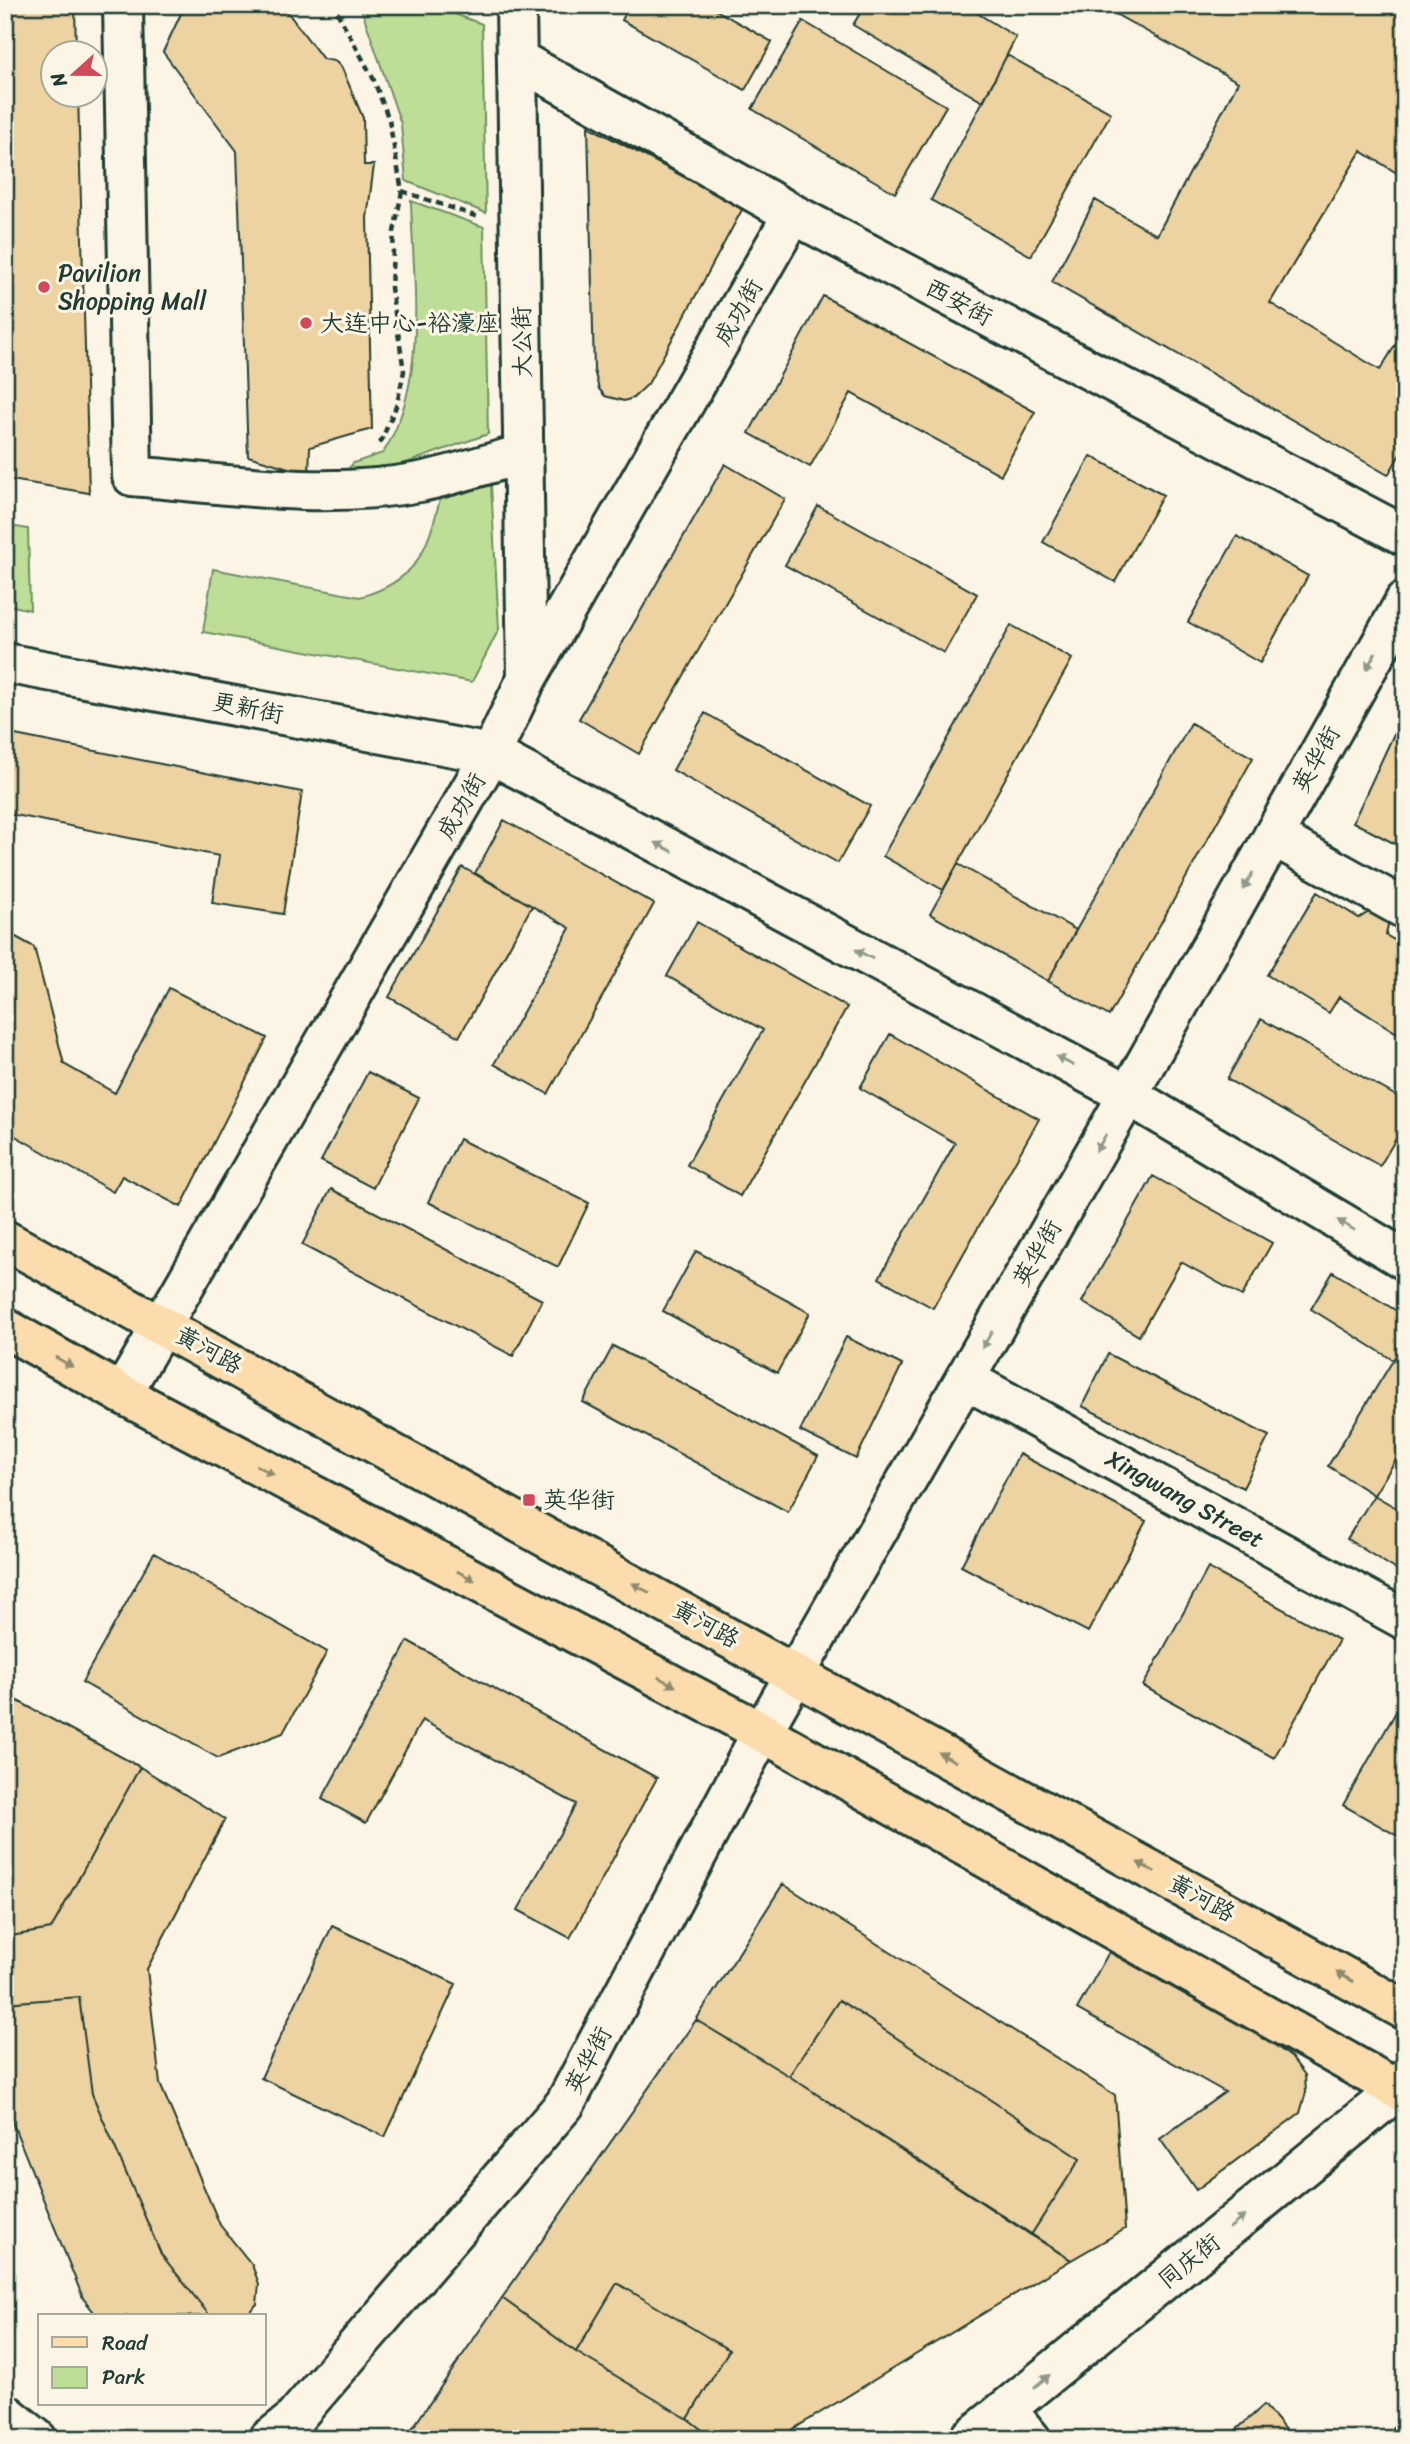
<svg xmlns="http://www.w3.org/2000/svg" width="1410" height="2444" font-family="Sriracha,'LXGW WenKai TC',sans-serif">
<style>
.green{fill:#bede97;stroke:#6e8e66;stroke-width:2}
.building{fill:#edd2a2;stroke:#1f3d34;stroke-width:2}
.lines{fill:none;stroke-linecap:round;stroke-linejoin:round}
.minor-casing{stroke:#1f3d34;stroke-width:44}
.major-casing{stroke:#1f3d34;stroke-width:44}
.path{stroke:#1f3d34;stroke-width:4.5;stroke-dasharray:7 5;stroke-linecap:butt}
.minor{stroke:#fcf5e5;stroke-width:38}
.major{stroke:#fcdcac;stroke-width:38}
.oneway{fill:#8e998c}
.oneway2{fill:#8e8c70}
.poi-dot{fill:#d1495b;stroke:#fcf5e5;stroke-width:2.5}
.labels{text-anchor:middle;stroke-width:6;stroke-linejoin:round;paint-order:stroke}
.poi-label{font-size:24px;fill:#1f3d34;stroke:#fcf5e5;text-anchor:start}
.street-label{font-size:24px;fill:#1f3d34;stroke:#fcf5e5}
</style>
<rect width="100%" height="100%" fill="#fcf5e5"/>
<filter id="ink" filterUnits="userSpaceOnUse"><feTurbulence type="fractalNoise" baseFrequency=".0143" numOctaves="2"/><feDisplacementMap in="SourceGraphic" scale="14" xChannelSelector="R" yChannelSelector="G"/><feConvolveMatrix kernelMatrix="1 2 1 2 8 2 1 2 1" color-interpolation-filters="sRGB"/></filter>
<g filter="url(#ink)">
<!-- green -->
<path class="green" d="M360,5h70l52,19 4,189 -80,-32 -5,-57z
M411,201l73,26 4,207 -130,46 -12,-8 7,-9 30,-10c46,-72 30,-170 28,-252z
M491,485l8,144 -27,53 -269,-50 10,-63 147,28c56,-16 67,-45 80,-98z
M5,525l23,4 2,81 -25,-6z"/>
<!-- building -->
<path class="building" d="M5,5h70l1,47h-24v42h26l11,399 -84,-14z
M185,5h97l41,54 12,2 7,7 21,50 1,47h10l-7,53 5,211 -62,18 -1,27 -61,-18 -11,-305 -74,-99z
M630,5h77l65,37 -27,48 -123,-70z
M865,5h99l52,32 -33,65 -130,-77z
M1099,5h306v173l-44,-27 -91,152 110,67 25,-41v117l-17,29 -336,-193 43,-82 62,35 81,-153z
M803,21l143,85 -51,87 -143,-84z
M1007,55l104,58 -80,143 -100,-56z
M588,126l155,82 -95,176 -15,14 -9,3 -19,-5 -6,-7 -5,-19z
M823,296l212,116 -34,63 -150,-82 -41,74 -61,-34z
M1091,456l72,39 -48,87 -72,-40z
M725,464l60,35 -146,255 -60,-35z
M818,506l159,88 -33,59 -159,-88z
M1237,536l71,40 -48,87 -72,-41z
M1011,625l61,34 -129,231 -60,-34z
M1405,710v139l-52,-27z
M705,713l165,93 -32,57 -165,-93z
M1191,723l62,35 -144,258 -61,-35z
M5,733l297,59 -19,122 -71,-11 7,-47 -214,-43z
M504,820l150,84 -106,190 -54,-30 76,-136 -95,-55z
M958,864l118,66 -28,51 -118,-67z
M462,867l70,39 -73,131 -70,-40z
M1317,892l42,26 10,-6 12,2 7,11 -2,10 19,12v91l-66,-41 -10,16 -62,-38z
M697,922l150,85 -107,189 -53,-31 76,-135 -96,-54z
M5,931l29,16 30,117 51,29 54,-105 98,50 -86,169 -59,-31 -9,16 -108,-62z
M1261,1019l144,82v22l-25,43 -153,-87z
M890,1034l149,85 -106,189 -54,-30 76,-135 -95,-55z
M368,1072l51,26 -46,90 -52,-27z
M459,1139l130,64 -31,64 -130,-65z
M1153,1176l119,67 -30,53 -61,-34 -42,74 -57,-34z
M331,1189l211,111 -29,56 -211,-111z
M696,1251l114,62 -33,60 -114,-62z
M1333,1272l72,44v25l-12,19 -82,-51z
M846,1337l56,28 -46,94 -56,-28z
M1405,1341v104l-31,50 -46,-29z
M613,1346l205,110 -30,56 -205,-110z
M1108,1354l161,82 -26,52 -161,-82z
M1019,1454l127,67 -58,111 -127,-66z
M1374,1495l31,18v62l-58,-36z
M154,1553l173,99 -44,81 -65,25 -136,-76z
M1208,1568l131,72 -65,118 -131,-72z
M408,1641l249,137 -87,160 -52,-28 58,-106 -154,-84 -56,103 -44,-24z
M5,1694l135,73 -89,162 -46,8z
M1405,1696v144l-62,-35z
M140,1767l85,52 -78,150 13,115 60,141 32,40 7,19 -2,20 -12,12h-35l-49,-62 -69,-160 -13,-97 -74,6v-66l46,-8z
M783,1884l332,211 10,134 -54,31 -40,-25 49,-76 -241,-159 -50,76 -93,-56z
M332,1926l124,58 -71,153 -124,-59z
M1109,1952l163,91 19,14 14,18 1,17 -6,21 -104,77 -36,-51 65,-47 -148,-83z
M79,1997l13,97 69,160 49,62h-113l-14,-18 -74,-184 -4,-21v-90z
M839,2000l241,159 -49,76 -242,-159z
M696,2020l93,56 282,184 -294,179h-63l-26,-20 41,-69 -112,-67 -41,69 -74,-54z
M617,2283l112,67 -41,69 -112,-67z
M502,2298l74,54 112,67 26,20h-309z
M1264,2405l29,34h-67z
M1405,2417v22h-4l-9,-11z"/>
<g class="lines">
<!-- minor casing -->
<g class="minor-casing">
<path id="minor" d="M123,5l9,471c94,8 194,24 288,6 35,-7 69,-19 103,-28
M516,5l11,673
M517,59l276,155 612,322
M5,663l486,91 637,341 277,165
M1273,836l132,73
M965,1379l440,241
M122,1394l369,-640 36,-76 266,-464
M1007,2410l24,29
M5,2413l32,26
M269,2439l23,-18 273,-317 197,-372 366,-637 277,-494
M969,2439l430,-350 6,-10"/>
</g>
<!-- major casing -->
<g class="major-casing">
<path id="major" d="M5,1240l1400,770
M5,1328l117,66 640,338 643,362"/>
</g>
<!-- path -->
<path class="path" d="M337,12l36,66 16,42 13,71 -8,41 -3,56 13,83 -7,33 -19,44
M402,191l79,27"/>
<!-- minor -->
<use href="#minor" class="minor"/>
<!-- major -->
<use href="#major" class="major"/>
</g>
<!-- one-way arrows -->
<defs><path id="oneway-solid" d="M-6-.8H1V-3.2L6.5 0L1 3.2V.8H-6Z" transform="scale(1.75)"/></defs>
<g class="oneway">
<use href="#oneway-solid" transform="translate(1371 661) rotate(119)"/>
<use href="#oneway-solid" transform="translate(664 847) rotate(-152)"/>
<use href="#oneway-solid" transform="translate(1248 881) rotate(119)"/>
<use href="#oneway-solid" transform="translate(864 954) rotate(-152)"/>
<use href="#oneway-solid" transform="translate(1065 1061) rotate(-152)"/>
<use href="#oneway-solid" transform="translate(1101 1143) rotate(120)"/>
<use href="#oneway-solid" transform="translate(1346 1225) rotate(-149)"/>
<use href="#oneway-solid" transform="translate(987 1340) rotate(120)"/>
<use href="#oneway-solid" transform="translate(1237 2222) rotate(-39)"/>
<use href="#oneway-solid" transform="translate(1042 2381) rotate(-39)"/>
</g>
<g class="oneway2">
<use href="#oneway-solid" transform="translate(64 1362) rotate(30)"/>
<use href="#oneway-solid" transform="translate(265 1470) rotate(28)"/>
<use href="#oneway-solid" transform="translate(466 1576) rotate(28)"/>
<use href="#oneway-solid" transform="translate(641 1588) rotate(-151)"/>
<use href="#oneway-solid" transform="translate(667 1682) rotate(28)"/>
<use href="#oneway-solid" transform="translate(947 1757) rotate(-151)"/>
<use href="#oneway-solid" transform="translate(1146 1867) rotate(-151)"/>
<use href="#oneway-solid" transform="translate(1345 1977) rotate(-151)"/>
</g>
</g>
<!-- markers -->
<g class="poi-dot">
<circle cx="44" cy="287" r="7"/>
<circle cx="306" cy="323" r="7"/>
<rect x="522" y="1493" width="14" height="14" rx="3.5"/>
</g>
<g class="labels">
<!-- poi labels -->
<g class="poi-label">
<text x="58" y="281">Pavilion<tspan x="58" dy="28">Shopping Mall</tspan></text>
<text x="320" y="331">大连中心-裕濠座</text>
<text x="543" y="1508">英华街</text>
</g>
<!-- street labels -->
<g class="street-label">
<text transform="translate(959 302) rotate(28)" y="8">西安街</text>
<text transform="translate(738 312) rotate(-60)" y="8">成功街</text>
<text transform="translate(522 342) rotate(-91)" y="8">大公街</text>
<text transform="translate(248 708) rotate(11)" y="8">更新街</text>
<text transform="translate(1316 759) rotate(-61)" y="8">英华街</text>
<text transform="translate(461 806) rotate(-60)" y="8">成功街</text>
<text transform="translate(1037 1253) rotate(-60)" y="8">英华街</text>
<text transform="translate(209 1350) rotate(29)" y="8">黄河路</text>
<text transform="translate(1185 1499) rotate(29)" y="8">Xingwang Street</text>
<text transform="translate(706 1624) rotate(29)" y="8">黄河路</text>
<text transform="translate(1202 1898) rotate(29)" y="8">黄河路</text>
<text transform="translate(588 2060) rotate(-62)" y="8">英华街</text>
<text transform="translate(1189 2261) rotate(-39)" y="8">同庆街</text>
</g>
</g>
<!-- margin -->
<rect width="1410" height="2444" fill="none" stroke="#fcf5e5" stroke-width="28"/>
<rect x="14" y="14" width="1382" height="2416" fill="none" stroke="#1f3d34" stroke-width="2.5" filter="url(#ink)"/>
<!-- legend -->
<rect x="38" y="2314" width="228" height="91" fill="#fcf5e5" stroke="#a4ab9e" stroke-width="2"/>
<rect x="52" y="2337" width="35" height="10" fill="#fcdcac" stroke="#a4ab9e" stroke-width="2"/>
<text x="102" y="2350" font-size="21" fill="#1f3d34">Road</text>
<rect x="52" y="2367" width="35" height="21" fill="#bede97" stroke="#a4ab9e" stroke-width="2"/>
<text x="102" y="2384" font-size="21" fill="#1f3d34">Park</text>
<!-- north arrow -->
<g transform="translate(74 74) rotate(249)"><circle r="33" fill="#fcf5e5" stroke="#a4ab9e" stroke-width="2"/>
<path d="M0-5L12 26L0 18L-12 26Z" fill="#d1495b"/>
<text y="-10" font-size="19" font-weight="bold" text-anchor="middle" fill="#1f3d34">N</text>
</g>
</svg>
